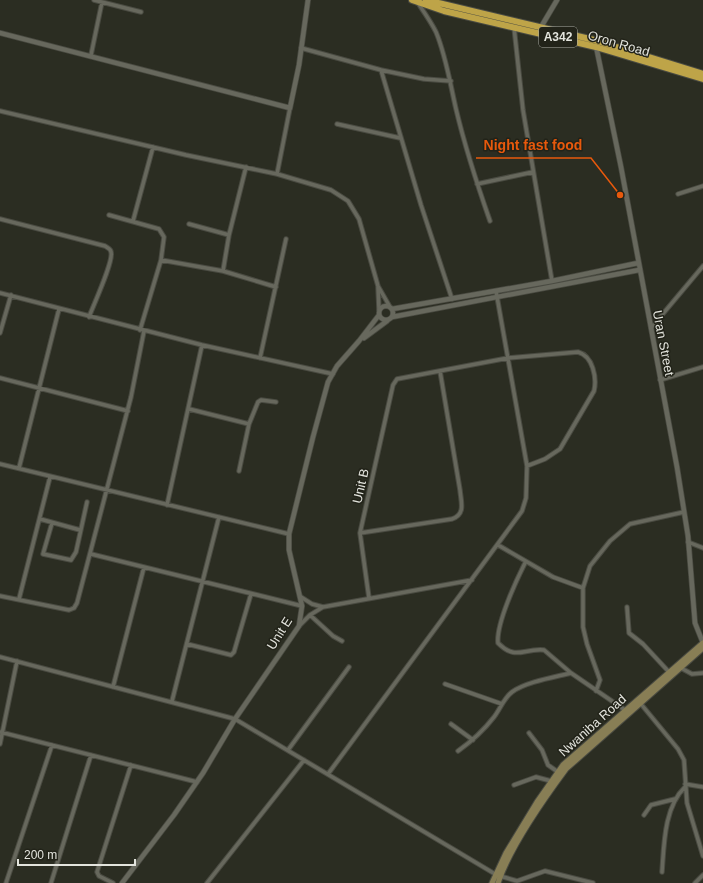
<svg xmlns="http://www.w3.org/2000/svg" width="703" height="883" font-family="Arial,sans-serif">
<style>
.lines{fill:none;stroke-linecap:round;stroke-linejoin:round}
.minor-casing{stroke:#4a4b42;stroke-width:5.5}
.tertiary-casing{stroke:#4a4b42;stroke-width:6}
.secondary-casing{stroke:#4a4b42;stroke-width:7}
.trunk-casing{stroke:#4a4b42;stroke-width:8}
.minor{stroke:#67685d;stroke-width:3.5}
.tertiary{stroke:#67685d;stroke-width:4.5}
.secondary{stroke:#887e55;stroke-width:5}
.trunk{stroke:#bea448;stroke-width:6}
.labels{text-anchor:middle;stroke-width:3;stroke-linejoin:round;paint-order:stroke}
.shield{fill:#222319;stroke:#a9aaa2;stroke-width:1}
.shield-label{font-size:12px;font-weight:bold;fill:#e3e4dd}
.street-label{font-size:13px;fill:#e3e4dd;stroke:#222319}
.leader{fill:none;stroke:#e8590c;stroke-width:1.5}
.callout-dot{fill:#e8590c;stroke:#222319;stroke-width:1.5}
.callout-label{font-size:14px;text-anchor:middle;font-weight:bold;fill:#e8590c;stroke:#222319;stroke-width:3;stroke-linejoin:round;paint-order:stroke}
</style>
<rect width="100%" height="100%" fill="#2b2d22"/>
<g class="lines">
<!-- minor casing -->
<g class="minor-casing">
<path id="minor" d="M94,0l47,12
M418,3c6,9 13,19 18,29 10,24 14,51 20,77 9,38 21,75 34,112
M514,27l9,83 29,171
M301,48l80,22 40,135 31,94
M91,55l11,-53
M381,70l43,9 27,2
M0,111l186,44 91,19 54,16 17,11 11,18 19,67 12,21
M337,124l63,14
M277,174l13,-66
M477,184l56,-12
M678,194l25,-8
M109,215l50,14 5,8 -3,23 -21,70
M0,219l105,27c3,2 6,3 6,6 3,9 -18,54 -22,65
M133,221l20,-74
M189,224l40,11
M161,260l62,11 53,16
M223,271l6,-36 17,-68
M378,287l1,23
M0,293l202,52 131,29
M651,328l52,-62
M0,333l11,-38
M260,358l26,-119
M0,378l128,33
M660,380l43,-13
M189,409l60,15
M0,464l289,70
M19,468l40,-159
M239,471l10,-47 9,-22 3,-2 15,2
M167,505l35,-160
M40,519l40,11
M52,523l-9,31 28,6 5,-8 11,-50
M360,533l92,-14c14,-5 9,-17 8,-29l-20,-119
M688,542l15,6
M498,545l55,32 30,11
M91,554l211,52
M525,563c-9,18 -29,61 -27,80 18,18 25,5 46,7l27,23
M0,596l69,14 5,-2 3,-5 54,-206 13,-66
M301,597l11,7 11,3
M369,598l-9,-65 33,-148 4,-6 111,-21 70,-6c15,4 19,26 16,39l-34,58 -15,10 -18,7
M19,599l31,-122
M627,607l2,26 14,11 26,28
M310,615l23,21 9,5
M300,625l10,-10 13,-8 149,-27
M187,644l44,11 3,-3 17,-58
M0,657l235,62 260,155
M681,668l11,6 11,-1
M445,684l57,20
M113,687l31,-120
M596,691l4,-11 -13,-36 -4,-17v-39l7,-22 20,-25 20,-17 54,-12
M172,701l47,-184
M641,704l37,45 6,11 3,43 16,53
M451,724l22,16
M0,732l197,50
M529,733l13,17 6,15 10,7
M0,744l17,-83
M288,750l61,-83
M458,751c14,-10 26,-21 36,-34 6,-8 10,-19 18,-25 13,-10 43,-15 59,-19l54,37
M328,774l194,-263 4,-13 1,-32 -31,-175
M685,784l18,3
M514,785l22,-8 15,4
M644,815l7,-10 24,-6
M662,872c2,-27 2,-65 23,-85
M500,876l17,5 28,-10 48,12
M6,883l46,-138
M51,883l40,-128
M113,883l-14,-7 -2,-4 34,-107
M207,883l97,-123
M695,883l8,-8"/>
</g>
<!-- tertiary casing -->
<g class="tertiary-casing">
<path id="tertiary" d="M541,27l16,-27
M0,33l290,75 9,-43 9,-65
M596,46l25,121 56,300 11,69 7,87 8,20
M379 313a7 7 0 1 1 14 0a7 7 0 1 1-14 0Z
M392,309l160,-28 86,-18
M392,317l247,-47
M364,338l23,-17
M122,883l52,-68 29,-42 32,-54 64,-93 3,-20 -13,-56v-16l24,-97 15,-55 9,-16 22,-25 20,-26"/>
</g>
<!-- secondary casing -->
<g class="secondary-casing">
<path id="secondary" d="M492,883l14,-30 31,-51 26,-37 140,-122
M498,883c12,-36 45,-83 68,-114l137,-121"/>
</g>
<!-- trunk casing -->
<g class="trunk-casing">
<path id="trunk" d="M412,0l32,11 152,36 107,32
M426,0l168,40 109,34"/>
</g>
<!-- minor -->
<use href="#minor" class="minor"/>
<!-- tertiary -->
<use href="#tertiary" class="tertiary"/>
<!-- secondary -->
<use href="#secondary" class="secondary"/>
<!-- trunk -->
<use href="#trunk" class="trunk"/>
</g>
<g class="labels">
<!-- shield labels -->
<rect class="shield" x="539" y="27" width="38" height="20" rx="3"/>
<g class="shield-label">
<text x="558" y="41">A342</text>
</g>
<!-- street labels -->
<g class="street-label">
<text transform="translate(619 43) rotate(16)" y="5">Oron Road</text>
<text transform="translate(664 343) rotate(79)" y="5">Uran Street</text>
<text transform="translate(360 486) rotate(-77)" y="5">Unit B</text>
<text transform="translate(279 633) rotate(-58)" y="5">Unit E</text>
<text transform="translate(592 725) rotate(-42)" y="5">Nwaniba Road</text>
</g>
</g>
<!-- callouts -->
<path class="leader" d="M620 195L591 158H476"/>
<circle class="callout-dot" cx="620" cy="195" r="4"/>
<g class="callout-label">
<text x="533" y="150">Night fast food</text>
</g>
<!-- scale -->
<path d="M18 859v6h117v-6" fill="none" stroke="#e3e4dd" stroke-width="2"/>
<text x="24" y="859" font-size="12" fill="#e3e4dd" stroke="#222319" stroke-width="3" paint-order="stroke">200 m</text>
</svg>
